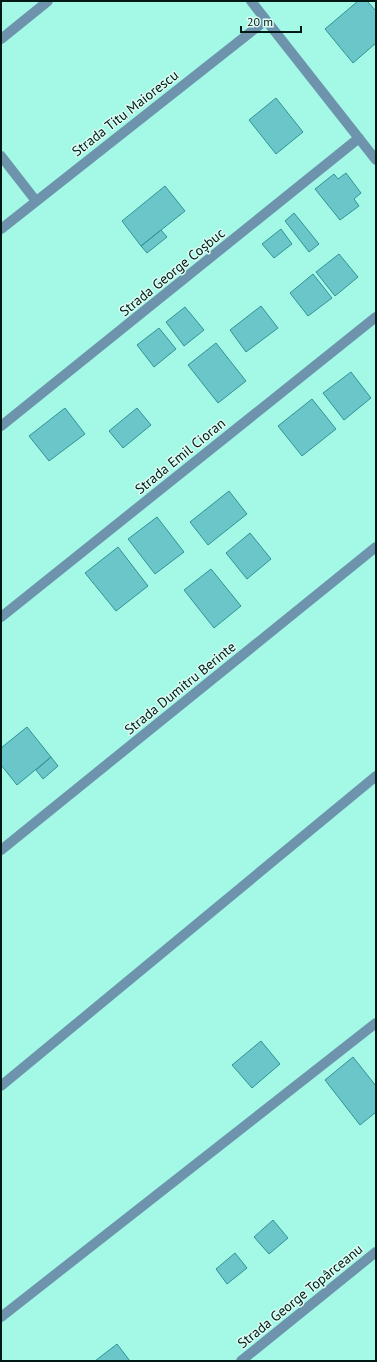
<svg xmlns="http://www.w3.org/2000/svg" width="377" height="1362" font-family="'PT Sans',sans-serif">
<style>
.building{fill:#6ac6c8;stroke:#329396}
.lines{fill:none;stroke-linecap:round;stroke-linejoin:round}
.minor{stroke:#6d93ad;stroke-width:10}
.labels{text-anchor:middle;stroke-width:3;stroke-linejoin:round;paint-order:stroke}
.street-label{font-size:14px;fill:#001914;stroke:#dbfbf3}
</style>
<rect width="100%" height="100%" fill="#a3f9e5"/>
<!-- building -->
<path class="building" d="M358,1h9l9,10v32l-23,20 -28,-34z
M276,98l27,34 -27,22 -27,-34z
M346,173l15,20 -7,6 5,7 -19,14 -25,-31 19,-15 4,5z
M165,186l20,25 -44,35 -19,-25z
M294,213l25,31 -10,8 -24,-31z
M281,229l11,15 -18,14 -12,-14z
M161,230l6,7 -20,16 -6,-7z
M339,254l19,23 -23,19 -19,-24z
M313,274l19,24 -24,18 -18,-23z
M261,306l17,22 -32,24 -16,-22z
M185,307l19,23 -20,16 -18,-24z
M159,328l17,21 -22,18 -17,-22z
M216,343l30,38 -28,22 -30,-38z
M351,372l20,26 -27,22 -21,-27z
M312,399l24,30 -34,27 -24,-30z
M65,408l20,26 -36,27 -20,-25z
M137,408l14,17 -28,23 -14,-17z
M229,491l18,23 -39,31 -18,-23z
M157,517l27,35 -29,22 -27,-35z
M250,533l21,26 -24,20 -21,-26z
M118,547l30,39 -32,25 -31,-38z
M211,569l30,37 -27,22 -30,-38z
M27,727l24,30 -34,28 -16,-20v-17z
M51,757l7,9 -15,13 -7,-9z
M261,1041l19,23 -28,24 -20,-23z
M353,1057l23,29v26l-16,13 -35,-45z
M273,1220l15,18 -19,16 -15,-17z
M235,1253l12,15 -20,16 -11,-15z
M117,1344l13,17h-35z"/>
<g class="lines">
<!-- minor -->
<path class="minor" d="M251,1l125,159
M1,39l47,-38
M1,156l35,45
M1,229l265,-209
M1,426l358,-288
M1,617l375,-300
M1,850l375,-303
M1,1086l375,-310
M1,1317l375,-294
M241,1361l135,-109"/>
</g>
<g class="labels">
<!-- street labels -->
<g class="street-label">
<text transform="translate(125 113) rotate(-38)" y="5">Strada Titu Maiorescu</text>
<text transform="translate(172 272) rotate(-39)" y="5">Strada George Coșbuc</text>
<text transform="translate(180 456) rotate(-39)" y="5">Strada Emil Cioran</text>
<text transform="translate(180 688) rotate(-39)" y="5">Strada Dumitru Berinte</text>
<text transform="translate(300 1296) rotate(-39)" y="5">Strada George Topârceanu</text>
</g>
</g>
<!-- border -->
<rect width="377" height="1362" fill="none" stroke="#001914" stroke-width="4"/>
<!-- scale -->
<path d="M241 26v6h60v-6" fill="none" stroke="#001914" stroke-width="2"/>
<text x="247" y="26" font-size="12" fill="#001914" stroke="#dbfbf3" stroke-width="3" paint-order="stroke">20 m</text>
</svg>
